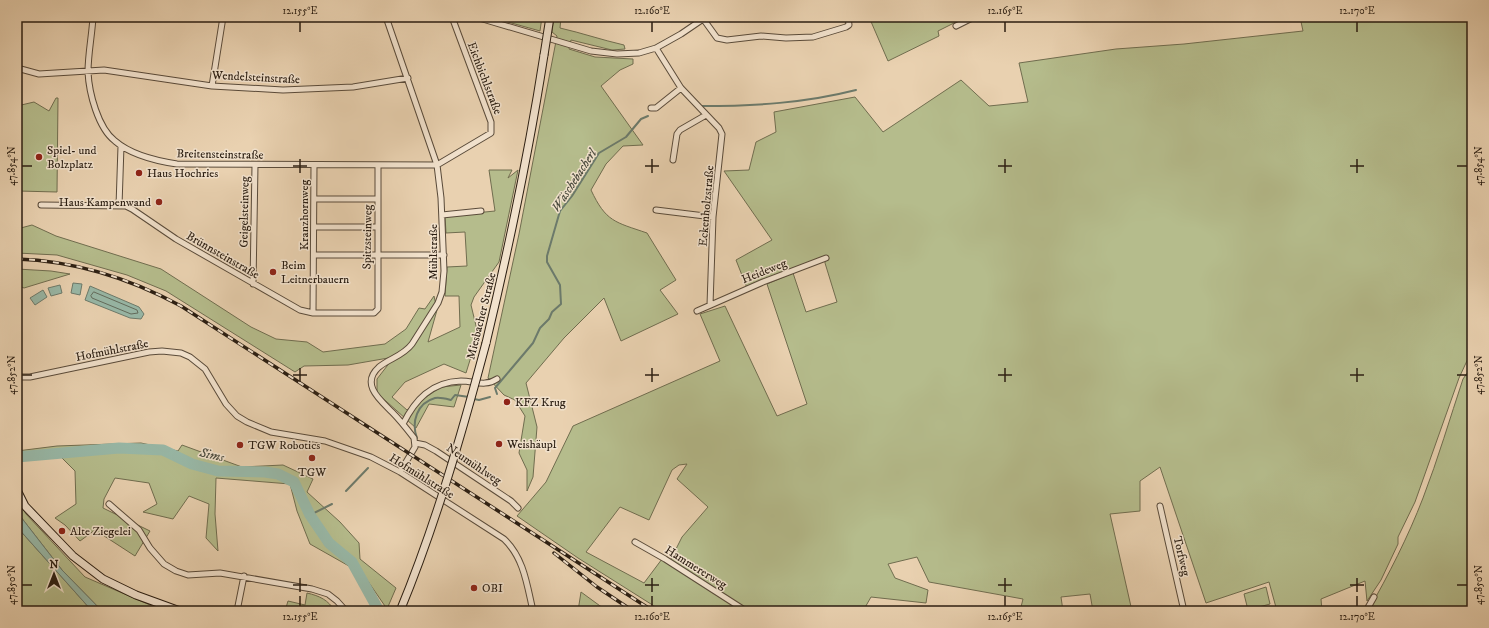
<svg xmlns="http://www.w3.org/2000/svg" width="1489" height="628" font-family="'IM FELL DW Pica',serif">
<style>
.green{fill:#b5bc8c;stroke:#706d4f;fill-rule:evenodd}
.water{fill:#98b8a7;stroke:#6c7a6b}
.lines{fill:none;stroke-linecap:round;stroke-linejoin:round}
.shore{stroke:#626b5c;stroke-width:1}
.stream{stroke:#6c7a6b;stroke-width:2}
.river{stroke:#98b8a7;stroke-width:11}
.street-casing{stroke:#5a4b3a;stroke-width:7}
.secondary-casing{stroke:#2b1e12;stroke-width:9}
.street{stroke:#f1e1cc;stroke-width:5}
.secondary{stroke:#f1e1cc;stroke-width:7}
.rail-casing{stroke:#2b1e12;stroke-width:3.5}
.rail{stroke:#f1e1cc;stroke-width:2;stroke-dasharray:6;stroke-linecap:butt}
.secondary-bridge-casing{stroke:#2b1e12;stroke-width:9;stroke-linecap:butt}
.secondary-bridge{stroke:#f1e1cc;stroke-width:7}
.ticks{fill:none;stroke:#2b1e12;stroke-width:1.5}
.poi-dot{fill:#8f2418;stroke:#f1e1cc;stroke-width:1.5}
.labels{text-anchor:middle;stroke-width:3;stroke-linejoin:round;paint-order:stroke}
.street-label{font-size:12px;fill:#2b1e12;stroke:#f1e1cc}
.poi-label{font-size:12px;fill:#2b1e12;stroke:#f1e1cc;text-anchor:start}
.water-label{font-size:13px;font-style:italic;fill:#4c4c3f;stroke:#f1e1cc}
.neatline{fill:none;stroke:#2b1e12;stroke-width:1.5}
.ticks-label{font-size:10px;text-anchor:middle;fill:#2b1e12}
</style>
<rect width="100%" height="100%" fill="#e9d1b0"/>
<filter id="stains"><feTurbulence type="fractalNoise" baseFrequency=".005" numOctaves="4"/><feColorMatrix values="0 0 0 0 .2 0 0 0 0 .09 0 0 0 0 .02 0 0 0 .5 -.17"/></filter>
<radialGradient id="worn" r=".72"><stop offset=".6" stop-color="#630" stop-opacity="0"/><stop offset="1" stop-color="#630" stop-opacity=".3"/></radialGradient>
<!-- green -->
<path class="green" d="M490,17h52l-2,14z
M554,17h7l-1,11c22,5 42,12 64,17l1,4 -13,1 -41,-10 -2,9 26,8 38,2v5l-13,6 -19,16 42,59 -20,1 -17,18 -15,26c15,32 24,32 56,43l29,47 -16,10 18,24 -57,27 -17,-43 -40,40 -38,45 11,44 -4,50 -6,14v-21l-8,-17 6,-37 -10,-16 -11,-5 -16,-17 31,-144 38,-198 -5,-4z
M869,17h97l-28,14 1,5 -51,25z
M1300,17h172v333l-13,28 -44,124 -17,35v7l-17,36 -14,21 -2,-20 -44,18 1,12h-45l-8,-29 -63,21 -46,-136 -20,14v30l-30,3 22,97h-39l-3,-17 -29,3 2,14h-43l3,-12 -94,-17 -12,-25 -29,7 7,14 33,12 -2,13 -55,-6 -8,14h-56l-9,-4 -4,4h-132l-84,-53 -61,-42 29,-34 27,-56 147,-65 -20,-47 25,-8 52,110 30,-12 -40,-120 26,-11 13,39 31,-10 -12,-39v-6l-78,31 -11,-28 36,-20 -48,-69 25,-1 7,-28 20,-10 -2,-20 81,-15 28,35 78,-52 28,26 39,-4 -9,-39 97,-14 68,-5 119,-13zM687,464l-10,15 31,28 -26,30 -13,26 -7,-4 -18,24 -58,-31 34,-45 29,13 23,-50 7,-5z
M56,98h2l-1,94 -39,-1 -1,8v-93l17,-4 15,9z
M489,170h23l-4,8 10,-8 -19,92 -25,35 -3,8 7,29 -12,39 -22,-9 -39,18 -13,15 15,13 34,-23 20,-2 -7,22 -25,-3 -13,24 -39,-35v-14l17,-22 -46,8 -44,1 -9,6 -129,-81 -39,-16 -70,-20 -40,-2v-24l15,-4 24,11 105,33 90,58 25,12 31,3 16,10 62,-8 21,-15 13,-21 6,1 9,-13 3,14 -9,32 32,-15 -1,-31h-14l2,-29 20,-1 -2,-34 -19,1 -1,-17 50,-5z
M17,269l34,2 19,3 -46,14 -7,-3z
M1472,366v245h-104c21,-37 40,-74 55,-113 15,-39 27,-80 40,-119z
M141,443l37,8 4,-6 60,22 41,-2 30,14 -6,13 33,30 19,21 1,16 36,29 -9,21 -24,-35 -53,-30 -13,-33 -7,-27 -74,-6 -1,36 3,37 -12,-13 3,-34 -20,-8 -16,23 -30,-7 14,-8 -8,-21 -34,-5 -11,21 -1,9 47,23 -15,25 -40,-26 -15,11 -15,-16 -10,-7 21,-14 -1,-33 -14,-14 -44,4v-10l40,-5z
M17,500l9,14 59,63 79,34h-62l-40,-41 -45,-58z
M17,527l75,84h-75z
M1266,587l4,17 -22,6 -4,-16z
M581,592l26,19h-29z
M307,593c13,3 21,7 28,18h-50l3,-10 17,4z"/>
<!-- water -->
<path class="water" d="M73,283l9,1 -2,11 -9,-2z
M60,285l2,8 -11,3 -3,-8z
M90,286l49,21 5,7 -3,5 -11,-1 -45,-18z
M43,290l4,7 -12,8 -5,-7z
M17,512l45,58 40,41h-10l-75,-84z"/>
<g class="lines">
<!-- shore -->
<path class="shore" d="M94,292l43,18 1,3 -7,1 -39,-16 -1,-2z"/>
<!-- stream -->
<path class="stream" d="M702,106c53,0 103,-3 154,-16
M497,394l-2,-6 38,-45 7,-15 9,-9 3,-7 9,-8 -1,-19 -13,-23v-6l13,-45 12,-15 27,-43 27,-16 15,-18 7,-3
M474,399l5,1 11,-3
M417,438c-6,-16 0,-35 18,-40 5,-1 12,1 16,2l4,-5 14,2
M346,491l22,-23
M310,515l22,-11"/>
<!-- river -->
<path class="river" d="M17,457l102,-9 44,2 29,14 26,7 47,1 13,2 16,8 16,33 19,28 23,19 27,49"/>
<!-- street casing -->
<g class="street-casing">
<path id="street" d="M93,17c-1,18 -5,37 -5,55 1,21 10,56 27,69 16,14 42,20 62,23l260,1 54,-32v-11l-39,-105
M386,17l51,148 4,33 3,73 -2,21 -4,11 -26,41c-9,12 -22,14 -33,23 -19,17 1,33 13,45 8,8 15,17 22,26l1,9 -15,25
M476,17l115,34 26,3 22,-1 17,-5 25,-14 25,-17
M704,20l13,18 10,2 34,-4 25,2 27,-1 33,-10 3,-2 -1,-8
M956,26l18,-9
M656,48l25,40 38,40 3,6 -9,83 -3,88
M17,68l22,6 65,-4 108,16 71,4 70,-3 55,-9
M212,86l11,-69
M651,108h5l25,-20
M673,160l4,-26 3,-4 26,-15
M314,199h64
M41,205l85,1 6,3 44,30 124,71 13,3h61l4,-4v-144
M119,206l2,-60
M656,210l57,7
M442,215l39,-4
M314,227h63
M314,255h130
M253,284l2,-119
M697,311l66,-29 63,-24
M313,313l1,-148
M17,377h13l119,-25 13,-1 19,2 9,4 15,12 21,35 11,12 10,6 24,10 54,9 46,16 29,15 104,67c20,19 23,46 29,72
M403,424c12,-24 28,-42 58,-43 14,0 24,6 36,-2
M415,443l10,2 11,6 75,50 7,7
M109,504l30,26 11,18 14,16 12,7 12,4 32,-2 92,16 16,5 9,7 9,10
M1160,506l24,105
M635,542l30,17 81,52
M237,611l7,-35
M1366,611l8,-14"/>
</g>
<!-- secondary casing -->
<g class="secondary-casing">
<path id="secondary" d="M486,343c23,-96 43,-191 58,-288
M17,490l8,16 48,50 30,23 33,16 44,16"/>
</g>
<!-- street -->
<use href="#street" class="street"/>
<!-- secondary -->
<use href="#secondary" class="secondary"/>
<!-- rail casing -->
<g class="rail-casing">
<path id="rail" d="M17,259c59,2 112,19 164,47l472,305
M554,553l43,34 36,24"/>
</g>
<!-- rail -->
<use href="#rail" class="rail"/>
<!-- secondary-bridge casing -->
<g class="secondary-bridge-casing">
<path id="secondary-bridge" d="M544,55l6,-38
M400,611c36,-87 62,-178 86,-268"/>
</g>
<!-- secondary-bridge -->
<use href="#secondary-bridge" class="secondary-bridge"/>
</g>
<!-- ticks -->
<path class="ticks" d="M300,22v10M652,22v10M1005,22v10M1357,22v10M300,159v14M652,159v14M1005,159v14M1357,159v14M22,166h10M293,166h14M645,166h14M998,166h14M1350,166h14M1457,166h10M300,368v14M652,368v14M1005,368v14M1357,368v14M22,375h10M293,375h14M645,375h14M998,375h14M1350,375h14M1457,375h10M300,578v14M652,578v14M1005,578v14M1357,578v14M22,585h10M293,585h14M645,585h14M998,585h14M1350,585h14M1457,585h10M300,596v10M652,596v10M1005,596v10M1357,596v10"/>
<!-- markers -->
<g class="poi-dot">
<circle cx="39" cy="157" r="4"/>
<circle cx="139" cy="173" r="4"/>
<circle cx="159" cy="202" r="4"/>
<circle cx="273" cy="272" r="4"/>
<circle cx="507" cy="402" r="4"/>
<circle cx="499" cy="444" r="4"/>
<circle cx="240" cy="445" r="4"/>
<circle cx="312" cy="458" r="4"/>
<circle cx="62" cy="531" r="4"/>
<circle cx="474" cy="588" r="4"/>
</g>
<g class="labels">
<!-- street labels -->
<g class="street-label">
<text transform="translate(256 77) rotate(3)" y="4">Wendelsteinstraße</text>
<text transform="translate(485 78) rotate(69)" y="4">Eichbichlstraße</text>
<text transform="translate(220 154) rotate(1)" y="4">Breitensteinstraße</text>
<text transform="translate(706 206) rotate(-85)" y="4">Eckenholzstraße</text>
<text transform="translate(244 212) rotate(-89)" y="4">Geigelsteinweg</text>
<text transform="translate(304 215) rotate(-90)" y="4">Kranzhornweg</text>
<text transform="translate(367 237) rotate(-89)" y="4">Spitzsteinweg</text>
<text transform="translate(433 252) rotate(-90)" y="4">Mühlstraße</text>
<text transform="translate(223 255) rotate(30)" y="4">Brünnsteinstraße</text>
<text transform="translate(764 271) rotate(-22)" y="4">Heideweg</text>
<text transform="translate(481 316) rotate(-76)" y="4">Miesbacher Straße</text>
<text transform="translate(112 350) rotate(-11)" y="4">Hofmühlstraße</text>
<text transform="translate(474 464) rotate(34)" y="4">Neumühlweg</text>
<text transform="translate(422 476) rotate(32)" y="4">Hofmühlstraße</text>
<text transform="translate(1182 556) rotate(77)" y="4">Torfweg</text>
<text transform="translate(696 567) rotate(32)" y="4">Hammererweg</text>
</g>
<!-- poi labels -->
<g class="poi-label">
<text x="47" y="154">Spiel- und<tspan x="47" dy="14">Bolzplatz</tspan></text>
<text x="147" y="177">Haus Hochries</text>
<text x="151" y="206" text-anchor="end">Haus Kampenwand</text>
<text x="281" y="269">Beim<tspan x="281" dy="14">Leitnerbauern</tspan></text>
<text x="515" y="406">KFZ Krug</text>
<text x="507" y="448">Weishäupl</text>
<text x="248" y="449">TGW Robotics</text>
<text x="312" y="476" text-anchor="middle">TGW</text>
<text x="70" y="535">Alte Ziegelei</text>
<text x="482" y="592">OBI</text>
</g>
<!-- water labels -->
<g class="water-label">
<text transform="translate(573 180) rotate(-57)" y="5">Wäschebacherl</text>
<text transform="translate(212 454) rotate(12)" y="5">Sims</text>
</g>
</g>
<!-- margin -->
<rect width="1489" height="628" fill="none" stroke="#e9d1b0" stroke-width="44"/>
<!-- north arrow -->
<g transform="translate(54 574)" stroke="#f1e1cc" stroke-width="3" paint-order="stroke">
<path d="M0-3L7 15L0 10L-7 15Z" fill="#2b1e12"/>
<text y="-6" font-size="11" font-weight="bold" text-anchor="middle" fill="#2b1e12">N</text>
</g>
<rect x="22" y="22" width="1445" height="584" class="neatline"/>
<g class="ticks-label">
<text x="300" y="14">12.155°E</text>
<text x="652" y="14">12.160°E</text>
<text x="1005" y="14">12.165°E</text>
<text x="1357" y="14">12.170°E</text>
<text transform="translate(11 166) rotate(-90)" y="4">47.854°N</text>
<text transform="translate(1478 166) rotate(-90)" y="4">47.854°N</text>
<text transform="translate(11 375) rotate(-90)" y="4">47.852°N</text>
<text transform="translate(1478 375) rotate(-90)" y="4">47.852°N</text>
<text transform="translate(11 585) rotate(-90)" y="4">47.850°N</text>
<text transform="translate(1478 585) rotate(-90)" y="4">47.850°N</text>
<text x="300" y="620">12.155°E</text>
<text x="652" y="620">12.160°E</text>
<text x="1005" y="620">12.165°E</text>
<text x="1357" y="620">12.170°E</text>
</g>
<rect width="100%" height="100%" filter="url(#stains)"/>
<rect width="100%" height="100%" fill="url(#worn)"/>
</svg>
